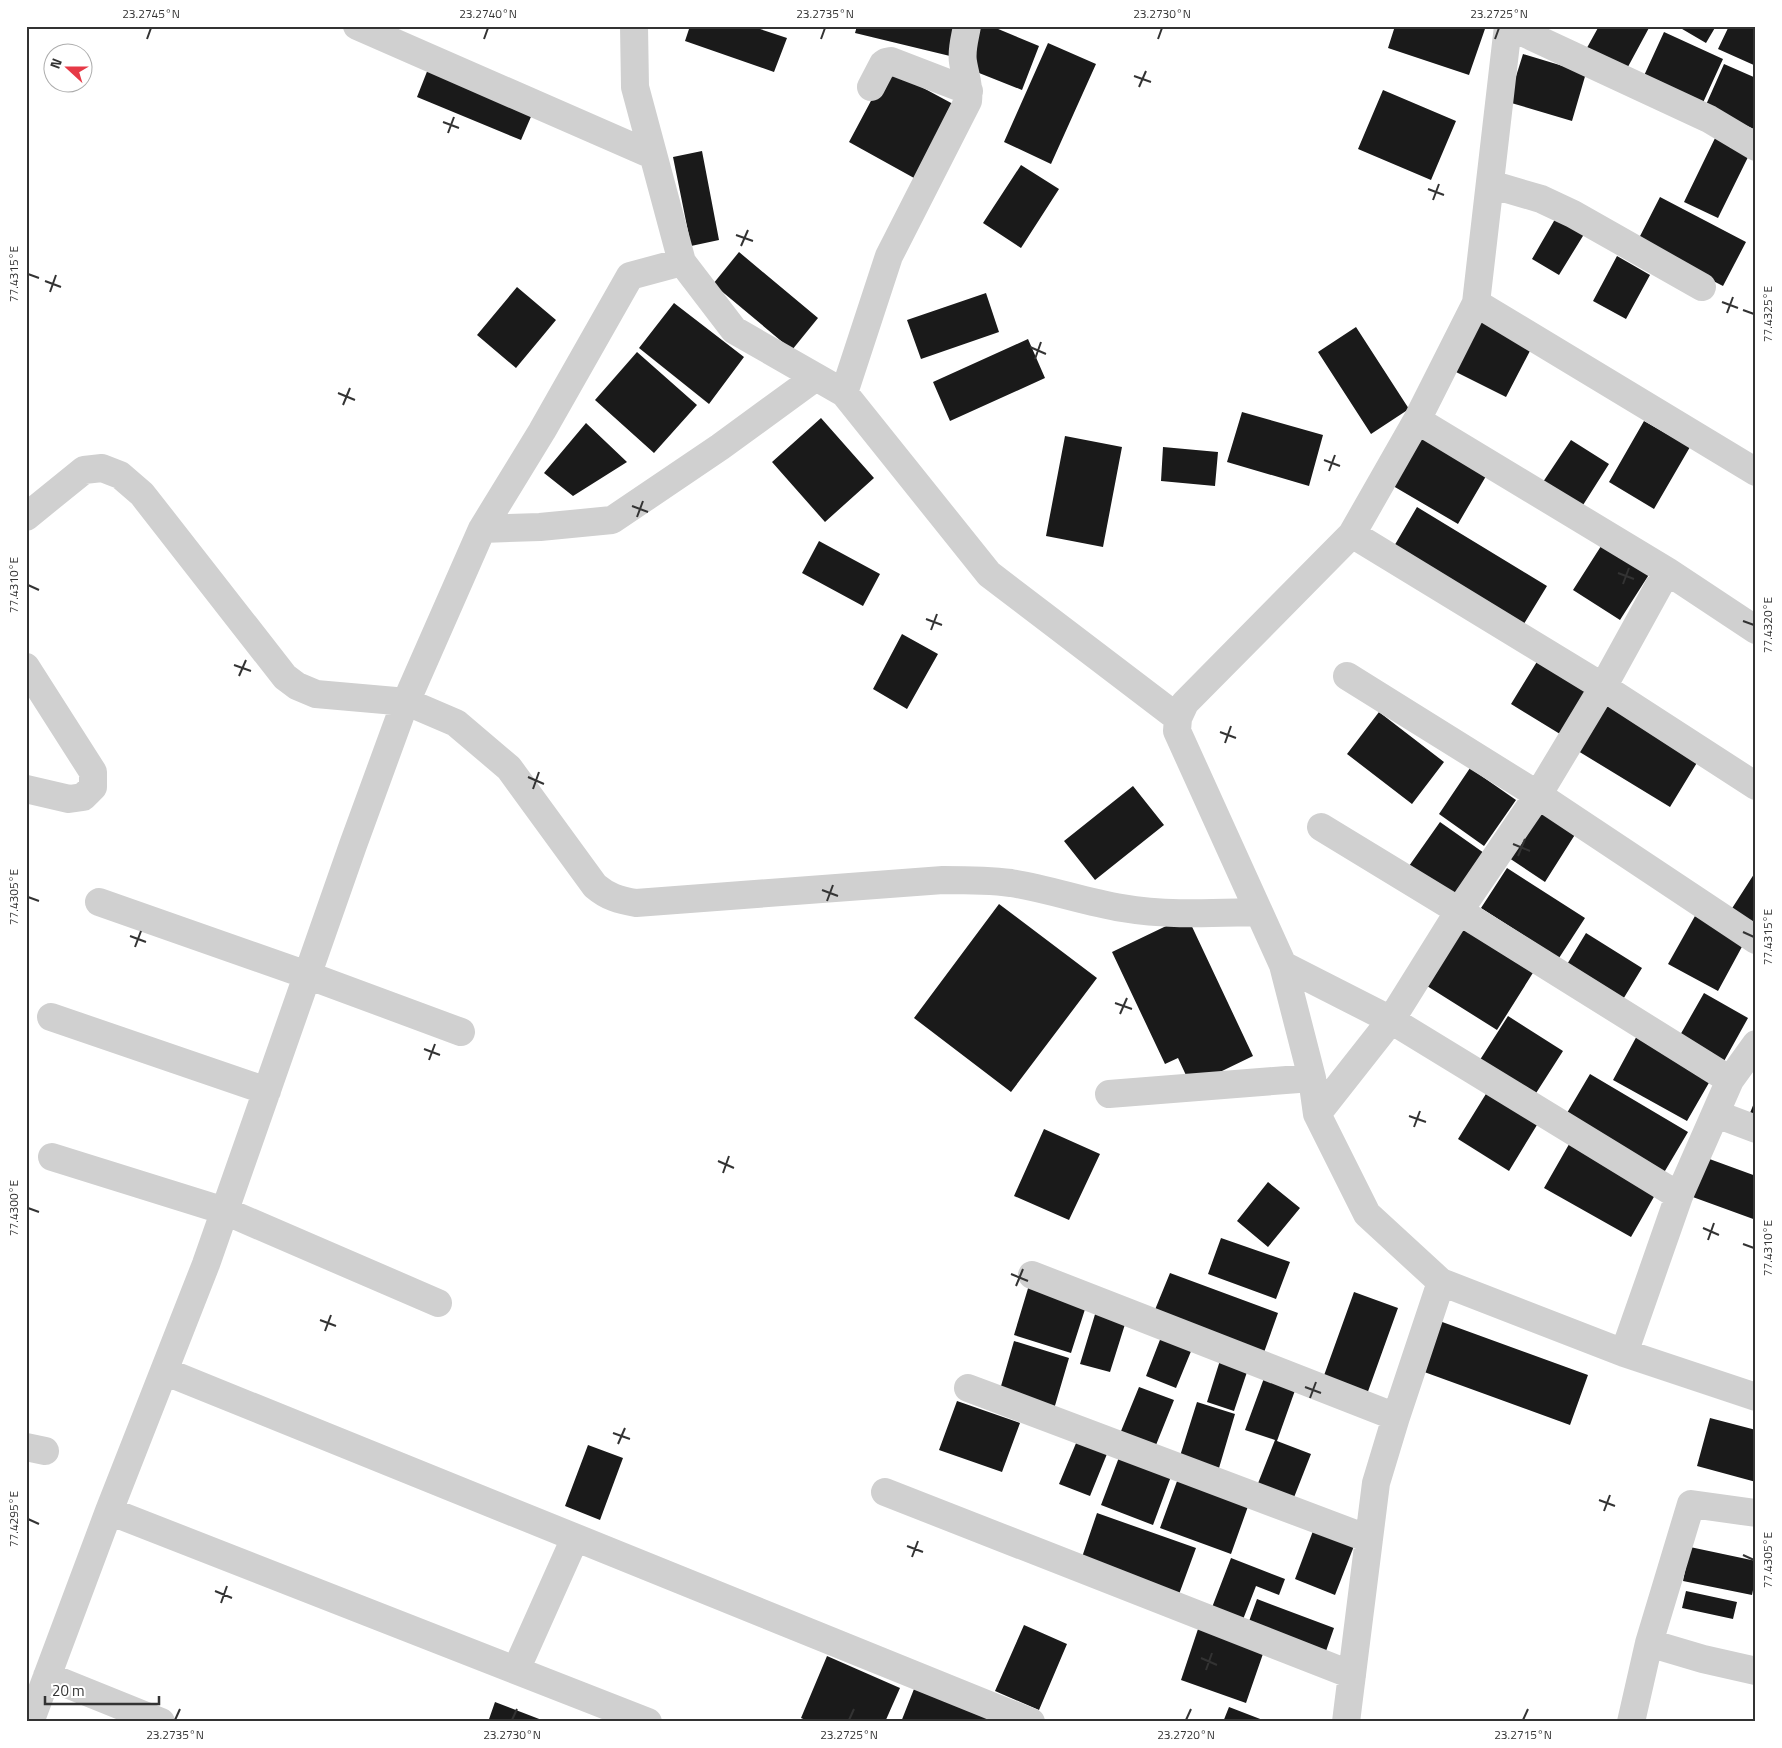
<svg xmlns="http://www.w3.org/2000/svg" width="1782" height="1748" font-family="'Titillium Web',sans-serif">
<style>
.building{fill:#1a1a1a}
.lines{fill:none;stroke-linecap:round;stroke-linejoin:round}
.minor{stroke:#d0d0d0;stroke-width:28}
.ticks{fill:none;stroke:#333;stroke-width:2}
.neatline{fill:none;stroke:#333;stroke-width:2}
.ticks-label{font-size:12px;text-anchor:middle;fill:#333}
</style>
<rect width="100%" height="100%" fill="#fff"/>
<!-- building -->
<path class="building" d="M690,26h61l36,12 -13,34 -89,-31z
M857,26h100l-7,30 -95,-23z
M981,26h10l48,20 -17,44 -58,-23z
M1395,26h91l-17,49 -81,-27z
M1599,26h51l-27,50 -40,-21z
M1677,26h39l-10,17z
M1729,26h27v40l-38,-17z
M1664,32l59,27 -22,48 -59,-27z
M1048,43l48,21 -45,100 -47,-22z
M1523,54l63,19 -14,48 -64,-19z
M1724,64l32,14v52l-51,-23z
M428,69l105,43 -12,28 -104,-43z
M888,69l65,35 -39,74 -65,-36z
M1383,90l73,31 -25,59 -73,-31z
M1717,134l34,17 -33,67 -34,-16z
M702,151l17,89 -28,6 -18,-89z
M1021,165l38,24 -38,59 -38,-25z
M1660,197l86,45 -23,44 -86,-44z
M1558,214l28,17 -27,44 -27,-16z
M739,252l79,66 -26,32 -79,-66z
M1617,256l33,19 -24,44 -33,-18z
M517,287l39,33 -40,48 -39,-33z
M986,293l13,39 -78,27 -14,-39z
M674,303l70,54 -35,47 -70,-56z
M1480,320l52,27 -26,50 -52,-26z
M1356,327l53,82 -38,25 -53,-82z
M1028,339l17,39 -95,43 -17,-39z
M637,352l60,53 -43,48 -59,-53z
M1242,412l81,23 -14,51 -82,-24z
M821,418l53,60 -49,44 -53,-60z
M1644,421l46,26 -36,62 -45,-27z
M586,423l41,39 -54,34 -29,-23z
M1418,430l71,41 -31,53 -70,-41z
M1065,436l57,11 -19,100 -57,-11z
M1571,440l38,24 -31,49 -39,-25z
M1163,447l55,5 -3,34 -54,-5z
M1417,507l130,79 -25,41 -129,-79z
M819,541l61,33 -17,32 -61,-33z
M1603,543l47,30 -30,47 -47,-30z
M902,634l36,20 -31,55 -34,-20z
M1538,660l49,30 -27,44 -49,-30z
M1606,705l92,56 -28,46 -92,-56z
M1379,712l65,50 -32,42 -65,-50z
M1470,768l46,32 -32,46 -45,-32z
M1133,786l31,39 -69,55 -31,-39z
M1537,808l39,25 -31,49 -39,-26z
M1440,822l44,31 -29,44 -46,-31z
M1507,868l78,50 -26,40 -78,-50z
M1756,871v59l-27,-17z
M999,904l98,74 -86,114 -97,-74z
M1187,916l66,140 -62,30 -13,-28 -13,6 -53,-112z
M1695,916l49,27 -26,48 -50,-27z
M1465,924l71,44 -39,62 -70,-44z
M1586,933l56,35 -20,33 -56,-35z
M1704,993l44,25 -25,45 -44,-26z
M1508,1016l55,35 -32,50 -55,-35z
M1639,1032l75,42 -27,47 -74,-41z
M1590,1074l98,58 -26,44 -98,-58z
M1489,1089l51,31 -31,51 -51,-32z
M1756,1098v17l-6,-2z
M1044,1129l56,25 -31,66 -55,-24z
M1572,1139l87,49 -28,49 -87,-49z
M1704,1157l52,19v44l-66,-24z
M1268,1182l32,26 -32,39 -31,-26z
M1221,1238l69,24 -14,37 -68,-25z
M1170,1273l108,40 -16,45 -110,-41z
M1029,1285l58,18 -16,50 -57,-18z
M1354,1292l44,16 -32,89 -44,-16z
M1096,1311l30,10 -16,51 -30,-8z
M1434,1319l154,56 -18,50 -154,-56z
M1163,1332l31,12 -18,44 -30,-12z
M1014,1341l55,17 -15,51 -55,-16z
M1222,1354l28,9 -16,48 -27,-9z
M1267,1370l31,12 -21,59 34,13 -20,51 -36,-14 20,-51 -30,-10z
M1139,1387l35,13 -20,50 -35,-14z
M957,1401l63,22 -18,49 -63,-22z
M1197,1402l38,12 -16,54 -39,-12z
M1710,1418l46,12v52l-59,-16z
M1079,1436l30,13 -19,47 -31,-12z
M588,1445l35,13 -23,62 -35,-14z
M1121,1452l52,19 -20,54 -52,-20z
M1180,1473l71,25 -20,56 -71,-26z
M1097,1513l99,35 -18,49 -98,-34z
M1313,1531l41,15 -19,49 -40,-16z
M1690,1547l66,14v14l-4,20 -69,-14z
M1231,1558l54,21 -6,16 -23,-9 -14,36 -31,-12z
M1686,1591l51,11 -4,17 -51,-11z
M1257,1599l77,29 -9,26 -77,-30z
M1024,1625l43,19 -28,66 -44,-19z
M1199,1626l66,22 -19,55 -65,-23z
M827,1656l73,32 -15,34h-75l-9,-4z
M914,1689l77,30 -1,3h-89z
M495,1702l52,20h-59z
M1229,1707l39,15h-45z"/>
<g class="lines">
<!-- minor -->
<path class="minor" d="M357,26l295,129
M634,26l1,61 47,175 52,68 110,63
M967,26c-2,12 -6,24 -4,36 2,13 7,25 5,39l-79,155 -45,137 145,181 189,144
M1508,26l-32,277 -59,117 -65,114 -167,169 -7,15 -1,13 106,234 29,113 5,36 50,100 74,68 183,71 132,44
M1509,26l200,93 47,28
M871,87l12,-23 3,-2 5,-1 78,30
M1490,184l51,15 32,15 129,73
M1476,303l280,169
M1417,420l250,151 89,59
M26,517l58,-47 18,-2 18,7 22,19 143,183 12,9 19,8 91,8 49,21 53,45 86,118c13,11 24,14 41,17l307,-23c23,0 45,0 68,3 38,6 74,19 111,25 46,8 91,5 137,4
M482,529l58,-2 72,-7 108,-73 96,-70
M1352,534l251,153 153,99
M26,667l67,105v15l-10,10 -14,2 -43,-10
M1347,676l191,119 218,145
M1321,827l138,84 271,169
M99,902l208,73 154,57
M1283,965l108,55 288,176
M51,1017l216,74
M1109,1094l203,-16
M1317,1114l74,-94 68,-109 79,-116 65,-108 64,-116
M1716,1114l40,15
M52,1157l173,54 213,92
M1032,1275l364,142
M1624,1353l55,-157 51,-116 26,-36
M164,1371l867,351
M968,1388l401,151
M26,1447l19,4
M885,1492l467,183
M109,1511l539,211
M1649,1643l54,16 53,12
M516,1670l59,-132
M47,1676l114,46
M30,1722l79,-211 97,-247 147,-419 49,-134 80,-182 60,-98 88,-155 52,-14
M1346,1722l30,-239 20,-66 45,-135
M1631,1722l18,-79 42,-139 65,9"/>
</g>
<!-- ticks -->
<path class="ticks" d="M147,39l4,-11M484,39l4,-11M821,39l4,-11M1158,39l4,-11M1495,39l4,-11M1134,76l17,6M1139,87l7,-16M443,122l16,6M448,133l6,-16M1428,189l16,6M1433,200l6,-16M736,235l17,6M741,246l7,-16M28,274l11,4M45,281l16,6M50,292l6,-17M1722,302l16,6M1743,310l11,4M1727,313l6,-16M1030,347l16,7M1035,359l6,-17M338,393l17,7M343,405l7,-17M1324,460l16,6M1329,471l6,-16M632,506l16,6M637,517l6,-16M1618,573l16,6M1623,584l6,-16M28,585l11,5M926,619l16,6M1743,621l11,4M931,630l6,-16M234,665l17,6M239,676l7,-16M1220,732l16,6M1225,743l6,-17M528,777l16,7M533,789l6,-17M1513,844l17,7M1518,856l7,-17M822,890l16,6M28,897l11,4M827,901l6,-16M1743,932l11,5M130,936l16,6M135,947l6,-16M1115,1003l17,6M1120,1014l7,-16M424,1049l16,6M429,1060l6,-16M1409,1116l17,6M1414,1127l6,-16M718,1161l16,7M723,1173l6,-17M28,1208l11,4M1703,1228l16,7M1708,1240l6,-17M1743,1244l11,4M1011,1274l17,7M1016,1286l7,-17M320,1320l16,6M325,1331l6,-16M1305,1387l16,6M1310,1398l6,-16M613,1433l17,6M618,1444l7,-16M1599,1500l16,6M1604,1511l6,-16M28,1519l11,5M907,1546l16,6M1743,1555l11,5M912,1557l6,-16M215,1591l17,7M221,1603l6,-17M1201,1658l16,7M1206,1670l6,-17M175,1720l5,-11M512,1720l5,-11M849,1720l5,-11M1186,1720l5,-11M1523,1720l5,-11"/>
<!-- border -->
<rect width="1782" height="1748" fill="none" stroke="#ffffff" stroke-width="55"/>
<!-- north arrow -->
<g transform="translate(68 68) rotate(291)"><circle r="24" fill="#ffffff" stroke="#adadad"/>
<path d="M0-4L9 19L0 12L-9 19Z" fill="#e63946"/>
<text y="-8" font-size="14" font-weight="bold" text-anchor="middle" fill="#333333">N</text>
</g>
<!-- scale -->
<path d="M45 1696v8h114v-8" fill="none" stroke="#333333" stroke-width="2.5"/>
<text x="52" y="1696" font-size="15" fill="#333333" stroke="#ffffff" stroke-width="4" paint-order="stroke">20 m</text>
<rect x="28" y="28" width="1726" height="1692" class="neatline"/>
<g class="ticks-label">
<text x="151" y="18">23.2745°N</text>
<text x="488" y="18">23.2740°N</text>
<text x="825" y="18">23.2735°N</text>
<text x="1162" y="18">23.2730°N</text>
<text x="1499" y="18">23.2725°N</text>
<text transform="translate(14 274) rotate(-90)" y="4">77.4315°E</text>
<text transform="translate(1768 314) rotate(-90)" y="4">77.4325°E</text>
<text transform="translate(14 585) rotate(-90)" y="4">77.4310°E</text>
<text transform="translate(1768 625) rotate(-90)" y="4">77.4320°E</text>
<text transform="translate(14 897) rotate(-90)" y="4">77.4305°E</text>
<text transform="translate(1768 937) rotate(-90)" y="4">77.4315°E</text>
<text transform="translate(14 1208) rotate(-90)" y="4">77.4300°E</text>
<text transform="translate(1768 1248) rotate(-90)" y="4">77.4310°E</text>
<text transform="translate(14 1519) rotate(-90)" y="4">77.4295°E</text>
<text transform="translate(1768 1560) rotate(-90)" y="4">77.4305°E</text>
<text x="175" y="1739">23.2735°N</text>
<text x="512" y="1739">23.2730°N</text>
<text x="849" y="1739">23.2725°N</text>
<text x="1186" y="1739">23.2720°N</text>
<text x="1523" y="1739">23.2715°N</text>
</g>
</svg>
